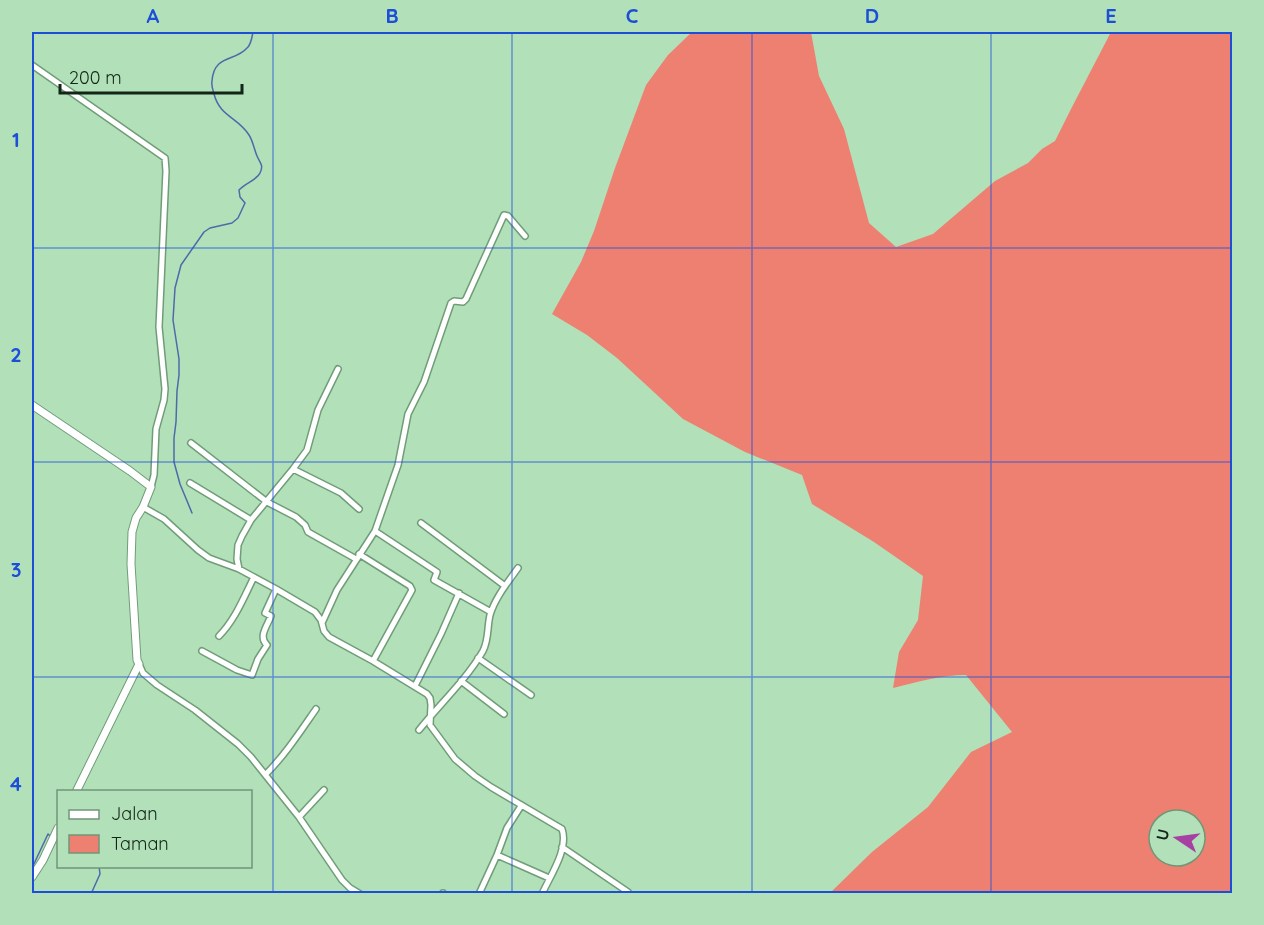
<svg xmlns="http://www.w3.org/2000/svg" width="1264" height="925" font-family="Quicksand,sans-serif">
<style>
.green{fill:#ed8071;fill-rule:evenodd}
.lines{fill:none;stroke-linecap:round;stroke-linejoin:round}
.stream{stroke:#4f69a9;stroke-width:1.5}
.minor-casing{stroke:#709d78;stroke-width:8}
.tertiary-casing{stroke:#709d78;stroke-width:9}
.minor{stroke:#fff;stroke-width:5}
.tertiary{stroke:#fff;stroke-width:7}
.grid{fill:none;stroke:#1d4ed8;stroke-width:1.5;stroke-opacity:0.55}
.neatline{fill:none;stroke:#1d4ed8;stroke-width:2}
.grid-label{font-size:20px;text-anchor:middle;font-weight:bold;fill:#1d4ed8}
</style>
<rect width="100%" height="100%" fill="#b1e0b9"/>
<!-- green -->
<path class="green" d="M692,32h119l8,44 25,53 25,94 27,24 37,-13 62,-53 33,-18 14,-14 13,-8 16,-32 40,-77h121v861h-402l42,-41 56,-45 43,-55 41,-20 -46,-57c-25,0 -49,7 -73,13l6,-36 19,-32 5,-44 -49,-34 -62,-38 -10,-29 -57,-23 -62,-33 -66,-61 -30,-23 -35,-21 29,-52 13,-31 21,-63 31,-83 22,-30zM1159,820h36v36h-36z"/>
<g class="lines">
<!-- stream -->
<path class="stream" d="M192,513l-12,-29 -6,-22v-24l2,-16 1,-31 2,-16v-16l-6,-39 2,-32 6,-23 23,-33 6,-4 22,-5 6,-5 7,-15 -5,-6 -1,-7c6,-7 18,-10 21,-17 4,-8 0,-10 -3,-17 -3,-7 -4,-15 -8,-21 -11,-18 -29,-18 -35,-41 -1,-4 -3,-9 -2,-13 2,-27 23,-19 35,-33 4,-3 5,-11 6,-16
M32,868l16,-34 3,3
M91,894l9,-20 -1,-8"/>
<!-- minor casing -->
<g class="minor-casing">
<path id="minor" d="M32,65l133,93 1,13 -7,156 6,62 -1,11 -8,29 -2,46 -3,12
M191,443l76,59 29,15 9,8 3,7 48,27
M293,469l48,24 18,16
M190,483l61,37
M143,507l21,12 34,31 11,8 30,11 37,20 39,23 6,8 3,11 5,6 44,24 54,33 3,4 1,7 -1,20 25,34 20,17 16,11 71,42c7,20 -12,47 -20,65
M421,523l84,63
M375,531l62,41 -3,8 57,32
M359,554l51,32 2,4 -39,71
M239,569l-2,-10 1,-14 4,-9 9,-16 42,-51 14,-19 11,-40 20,-41
M322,623l15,-33 38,-59 23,-66 10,-51 16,-32 27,-79 3,-2 9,1 3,-3 38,-84 4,1 17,20
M219,636c16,-16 25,-39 35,-59
M202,651l35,19 15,5 6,-16 9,-14c-9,-8 0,-19 4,-29l-6,-3 11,-24
M478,658l53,37
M139,664l4,9 14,12 38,25 43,34 13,13 48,60 43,63 8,8 10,6
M461,681l43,33
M415,686l26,-52 18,-41
M419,730c21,-26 47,-50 64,-79 6,-12 4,-23 7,-36 5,-17 18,-33 28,-47
M266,774c19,-19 34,-42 50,-65
M299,817l25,-27
M562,847l66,45
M497,855l10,-27 14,-22
M443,894v-1
M479,894l18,-39 52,23"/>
</g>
<!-- tertiary casing -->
<g class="tertiary-casing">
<path id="tertiary" d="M32,405l98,66 21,16 -8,20 -7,11 -4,14 -1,32 6,96 2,4 -63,128
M32,877l11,-17 15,-32"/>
</g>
<!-- minor -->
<use href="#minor" class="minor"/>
<!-- tertiary -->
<use href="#tertiary" class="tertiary"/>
</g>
<!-- grid -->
<path class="grid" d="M273,32v862M512,32v862M752,32v862M991,32v862M32,248h1200M32,462h1200M32,677h1200"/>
<!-- border -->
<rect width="1264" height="925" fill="none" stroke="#b1e0b9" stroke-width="66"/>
<!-- legend -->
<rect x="57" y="790" width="195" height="78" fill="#b1e0b9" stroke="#729578" stroke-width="1.5"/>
<rect x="69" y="810" width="30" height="9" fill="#ffffff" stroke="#729578" stroke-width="1.5"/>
<text x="111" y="820" font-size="18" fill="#132517">Jalan</text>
<rect x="69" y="835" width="30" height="18" fill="#ed8071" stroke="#729578" stroke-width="1.5"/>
<text x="111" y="850" font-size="18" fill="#132517">Taman</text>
<!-- north arrow -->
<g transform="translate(1177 838) rotate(283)"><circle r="28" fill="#b1e0b9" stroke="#729578" stroke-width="1.5"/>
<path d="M0-4.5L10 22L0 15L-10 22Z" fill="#a740a3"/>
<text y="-9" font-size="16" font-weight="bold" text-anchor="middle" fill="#132517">U</text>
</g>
<!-- scale -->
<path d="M60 84v9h182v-9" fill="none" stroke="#132517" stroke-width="3"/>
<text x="69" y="84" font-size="18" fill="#132517" stroke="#b1e0b9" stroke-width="4.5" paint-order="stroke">200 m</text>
<rect x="33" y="33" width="1198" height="859" class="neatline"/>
<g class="grid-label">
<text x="153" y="23">A</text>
<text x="392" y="23">B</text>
<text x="632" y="23">C</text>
<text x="872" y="23">D</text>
<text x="1111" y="23">E</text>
<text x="16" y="147">1</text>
<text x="16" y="362">2</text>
<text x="16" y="577">3</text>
<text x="16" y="791">4</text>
</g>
</svg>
